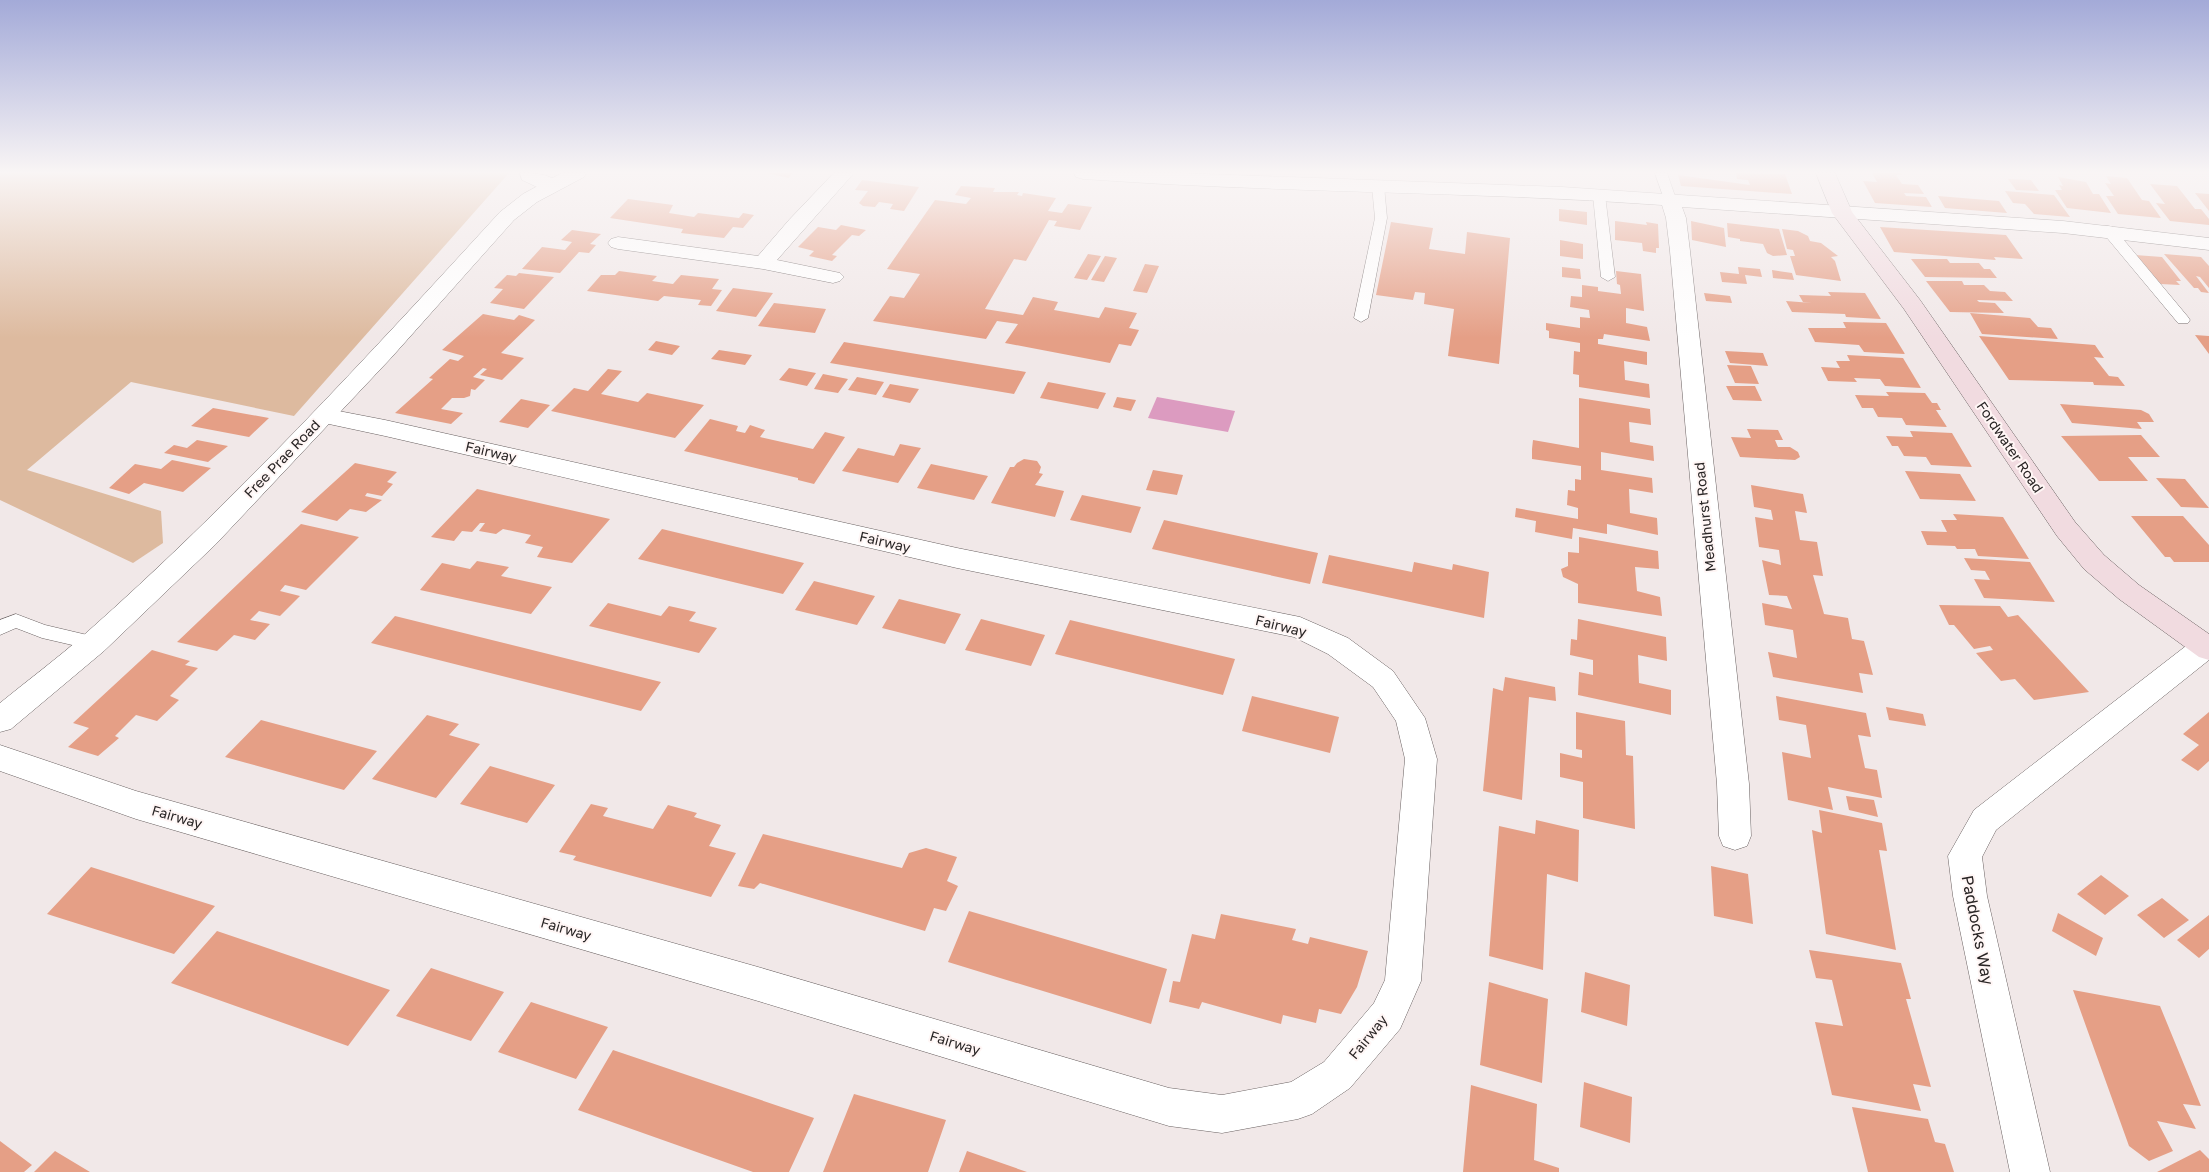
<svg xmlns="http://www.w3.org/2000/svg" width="2209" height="1172" font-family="'Golos Text',sans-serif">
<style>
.green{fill:#ddba9f}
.water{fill:#dc9bc0}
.building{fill:#e59f86}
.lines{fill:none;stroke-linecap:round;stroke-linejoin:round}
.service-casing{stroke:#6a6262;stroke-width:1}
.minor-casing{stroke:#6a6262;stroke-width:1}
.tertiary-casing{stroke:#6a6262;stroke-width:1}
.secondary-casing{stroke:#6a6262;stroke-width:1}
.service{fill:#fff;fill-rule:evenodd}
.minor{fill:#fff;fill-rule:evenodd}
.tertiary{fill:#fff;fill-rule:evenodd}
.secondary{fill:#f1dbe0;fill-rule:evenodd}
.labels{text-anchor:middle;stroke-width:4;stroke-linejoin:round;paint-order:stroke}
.street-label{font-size:14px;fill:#292525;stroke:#fff6f5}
.near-street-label{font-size:16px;fill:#292525;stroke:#fff6f5}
</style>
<rect width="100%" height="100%" fill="#f1e8e8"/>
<!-- green -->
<path class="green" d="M0,173h509l-215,243 -163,-34 -104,88 134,41 2,32 -30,20 -133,-63z"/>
<!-- water -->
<path class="water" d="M1157,397l78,14 -7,21 -80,-14z"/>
<!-- building -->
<path class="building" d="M766,173h26l-3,5z
M1736,173l49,1 7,20 -111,-8 -3,-11 72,10 -2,-5 -11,-1z
M1872,173h29l1,2h-6l6,9 16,1 6,9 -20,-1 2,3 20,1 6,10 -57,-4 -12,-22 14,1z
M2106,176l21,2 15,22 7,1 12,17 -43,-4 -12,-18h8l-9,-13 6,1z
M2058,177l28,5 7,12h6l12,19 -44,-5 -12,-18h7l-3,-5 4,1z
M2008,179l23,1 8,11 -23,-1z
M862,180l57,7 -15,24 -14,-2 3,-5 -14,-2 -4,5 -12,-1 -4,-3 9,-12 -13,-1z
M2150,184l27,2 18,23h6l8,10v6l-39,-4 -14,-18 9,1z
M961,186l34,2 -2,4h26l-2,3 5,1 1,-3 33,5 -8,13 14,2 6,-9 24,3 -12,23 -26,-4 3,-5 -8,-1 -23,41 -12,-2 -29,50 38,6 10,-18 25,5 -4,8 45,8 6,-11 32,6 -8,15 10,2 -8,16 -12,-2 -9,19 -105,-20 13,-19 -21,-3 -11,18 -113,-18 17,-25 14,2 16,-24 -33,-5 48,-69 31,4 5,-6 -16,-3z
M2005,191l49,4 16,22 -36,-3 -9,-10 -12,-1z
M2195,193l14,1v17z
M1938,196l61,5 8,12 -62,-5z
M628,199l45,6 -4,8 25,4 4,-4 41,5 4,-5 11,2 -11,13 -10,-1 -9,11 -43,-5 2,-4 -73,-11z
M1559,209l28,3v13l-28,-4z
M1615,221l32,4 -1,-3 12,2 1,24h-3v5l-13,-2 -1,-8 -27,-3z
M1691,221l33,7 2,19 -34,-7z
M1391,222l42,6 -4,21 36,5 2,-22 43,6 -11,126 -51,-8 6,-47 -30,-5 1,-11 -10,-1 -2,8 -37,-5z
M1727,223l52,6 8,26 -14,1 -6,-3 -4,-9 -23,-3v-2l-12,-2z
M841,225l25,5 -7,6 -7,-1 -20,20 5,1 -5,5 -23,-5 5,-5 -16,-4 20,-20 18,3z
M1880,227l126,8 17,24 -29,-2 2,3 -102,-8z
M1782,229l16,2 10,5 2,5 11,2 17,13 -7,1 4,4 6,20 -45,-6 -6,-19h5l-2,-6 -6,-1z
M572,230l29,4 -11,10 6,1 -7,8 -10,-1 -19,21 -38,-4 20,-22 23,3 7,-8 -11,-2z
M1560,240l23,4v15l-23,-3z
M1088,254l13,2 -14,24 -13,-2z
M2164,254l37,3 8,9v22l-9,-11 -4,-1 13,17 -8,-1 -3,-4h-4z
M2135,255l27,2 19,24h-5l4,4 -19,-1 -5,-5 -3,-1z
M1105,256l12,2 -13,24 -13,-2z
M1911,259h36l3,4h29l5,6h6l7,9 -72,-1z
M1145,264l14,2 -12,27 -14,-2z
M1562,267l18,2 1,10 -19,-2z
M1738,267l22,2 2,8 -17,-2 2,9 -25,-2 -2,-10 19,2z
M1772,270l20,3 2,7 -21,-2z
M619,271l38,5 -5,5 21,3 8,-9 38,4 -7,10 10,1 -11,16 -13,-1 3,-5 -37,-4 -6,5 -71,-10 14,-16h14z
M1616,271l25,3 3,37 -18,-3v15l21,4 3,14 -46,-7 -1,5h-5v5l49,8v13l-23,-4 1,19 24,4 1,14 -71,-11v-12l-6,-1 1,-23 6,1v-9l-31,-5v-7l-3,-1v-7l34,5v-11l10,1 -1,-8 -19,-3 1,-11 11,1v-12l16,2v4l23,3 -1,-9 -3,-1z
M519,273l35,4 -30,32 -34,-6 13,-14 -9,-1 13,-13 9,1z
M1926,281h36l2,4h20l6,6 15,1 8,9 -36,-1 2,2 16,1 9,10 -54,-1z
M733,288l40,5 -17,24 -40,-6z
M1828,292l37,1 16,26 -35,-2 -1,-3 -53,-2 -6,-11 26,2 -9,-1 -4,-7 32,1z
M1704,293l26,3 2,7 -26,-2z
M774,303l52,6 -11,24 -57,-7z
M1970,313l60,5 8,9 13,1 7,11 -76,-5z
M483,314l31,6 5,-5 16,5 -34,33 23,5 -22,22 -22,-5 7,-6 -4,-1 -10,9 12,3 -10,10 -4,-1 -1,7 -6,2h-12l-11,11 22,4 -12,11 -56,-11 38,-34 -4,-1 21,-19 8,2 6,-5 -22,-6z
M1843,322l43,1 19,31 -41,-2 -5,-7 -44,-3 -7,-14h38z
M2195,335l14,1v18z
M1979,336l116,9 9,13 -10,-1 15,19 9,1 7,9 -31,-1 -1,-3 -84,-2z
M656,341l24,5 -8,9 -24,-5z
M844,342l182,30 -12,22 -184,-31z
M719,350l33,5 -7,10 -34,-6z
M1725,351l38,2 5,13 -38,-3z
M1847,355l56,3 18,30 -36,-2 -5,-7 -26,-1 3,4 -29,-1 -7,-14 19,1 -4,-7h14z
M1727,365l24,1 8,18 -24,-1z
M789,368l27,5 -9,13 -28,-6z
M608,369l14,2 -21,23 37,8 9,-9 57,12 -29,33 -124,-27 23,-23 14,3z
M823,374l25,5 -10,14 -24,-4z
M857,377l27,5 -8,13 -28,-5z
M1048,382l58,11 -8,16 -58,-11z
M890,384l29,5 -9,14 -28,-6z
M1726,386h29l7,15 -29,-1z
M1886,392l39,1 7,10h5l4,7h-5l11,17 -41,-2 -4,-7 -24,-1 -5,-9h-11l-7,-13 34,1z
M1117,397l19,3 -5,11 -18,-4z
M1579,398l71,11 1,16 -22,-3 1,20 23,4 1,15 -53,-9v18l51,8 1,15 -24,-4 1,24 27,5 1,17 -51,-11v10l-34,-6 -1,11 -37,-7 1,-11 -21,-4 1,-9 62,11v-11l-11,-3 1,-15 7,1v-12l6,1v-14l-49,-7v-10l1,-9 46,8z
M521,399l29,6 -22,23 -29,-6z
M2060,404l81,6 8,4 5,8h-17l5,7 -70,-6z
M213,408l56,10 -20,19 -58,-11z
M710,419l28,7 -2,5 9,2 5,-8 15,5 -5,7 53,12 12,-17 20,5 -31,47 -16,-4v-2l-114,-27z
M1747,429l31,1 5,10h-8l3,7h12l8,5 2,5 -5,3 -55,-3 -9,-20 20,1z
M1910,431l42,2 20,34 -41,-2 -5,-8 -22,-1 -6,-10h-6l-6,-10 27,1z
M2141,435l19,22h-32l20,24h-49l-38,-45z
M197,440l31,6 -20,16 -44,-9 10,-8 13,3z
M900,444l21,4 -23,35 -56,-12 16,-23 36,8z
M1024,459l13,2 4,6 -2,6 4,1 -8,11 29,6 -9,26 -64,-14 19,-36h4l3,-4z
M172,460l39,8 -28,24 -39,-9 -15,11 -20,-6 26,-24 26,5z
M355,463l42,9 -10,10 6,2 -11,12 -15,-3 -2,3 17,4 -16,12 -16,-3 -13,12 -36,-9z
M931,464l57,12 -14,24 -57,-12z
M1153,470l30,5 -6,20 -31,-5z
M1905,471l55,3 16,27 -56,-2z
M2156,478l29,1 24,29 -28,-1z
M1751,485l52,9 4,19 -12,-2 5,29 17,2 6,34 -10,-1 11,39 24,4 4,21 12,2 9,34 -14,-2 4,20 -90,-16 -5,-25 29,6 -4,-28 -28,-5 -3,-22 30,6 -5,-13 -18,-1 -7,-35 19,5 -2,-15 -20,-3 -4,-30 18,3 -2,-10 -17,-3z
M477,489l133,30 -38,44 -35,-6 6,-10 -18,-4 6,-8 -28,-6 -7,5 -17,-3 6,-8h-5l-8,9 -10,-1 -8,10 -23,-4z
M1082,495l59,12 -10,26 -61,-13z
M1953,514l50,3 26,42 -51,-3 -3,-7h-18l-2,-3 -28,-1 -6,-14 26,1 -6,-12h16z
M2131,516h52l26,29v17h-35l-4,-5h-5z
M1164,520l154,33 -8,31 -158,-35z
M301,524l58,13 -53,53 -21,-5 -5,6 20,5 -20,20 -21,-5 -9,9 20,4 -15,16 -21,-5 -17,16 -40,-9z
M662,529l142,34 -21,31 -145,-35z
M1579,537l79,14 1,18 -24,-2 2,24 23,6 2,19 -84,-13v-19l-15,-7 -2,-8 7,-3v-14l11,1z
M1329,555l83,17 2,-10 38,8 1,-6 36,8 -5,46 -162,-35z
M1964,558l66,4 25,40 -71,-4 -10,-19 16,1 -5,-9 -14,-1z
M477,561l32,6 -8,9 51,11 -21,27 -111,-24 22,-27 28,6z
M814,581l61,15 -18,29 -62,-15z
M899,599l62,15 -16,30 -63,-16z
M608,603l53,13 8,-10 27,6 -7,9 28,7 -18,25 -110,-27z
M1939,605l61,1 8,11 10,-2 71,77 -55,8 -19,-21 -14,2 -25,-28 17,-3 -3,-4 -16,3 -20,-24h-5z
M395,616l266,66 -20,29 -270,-68z
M981,619l64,16 -14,31 -66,-16z
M1578,619l88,18 1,24 -29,-6 1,28 32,7v25l-93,-20 1,-23 14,3v-15l-23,-5 1,-16 6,1z
M1070,620l165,39 -12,36 -168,-41z
M152,650l38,11 -5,4 13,3 -28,28 9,4 -22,21 -21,-6 -21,21 4,2 -21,18 -30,-9 21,-19 -16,-5z
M1505,677l50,10 1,14 -27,-4 -7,103 -39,-9 10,-103 10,3z
M1252,696l87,21 -9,36 -88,-22z
M1776,696l90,17 5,24 -13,-2 7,33 12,2 5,28 -54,-11 5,23 -45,-10 -6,-48 29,6 -5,-33 -27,-5z
M1886,707l37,7 3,12 -37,-6z
M1576,712l49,9 1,34 7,1 2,73 -52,-11v-36l-23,-5v-24l22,5v-8l-6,-1z
M2209,712v49l-11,10 -17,-11 18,-15 -16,-11z
M427,715l32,9 -10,11 31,9 -44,54 -64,-19z
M261,720l116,31 -33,39 -119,-33z
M490,766l65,19 -28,38 -67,-19z
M1846,796l28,4 4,17 -29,-7z
M591,804l17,4 -5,8 50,13 15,-24 29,8 -3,4 27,8 -12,21 27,7 -25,44 -138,-37 3,-4 -17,-4z
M1819,810l63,13 5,28 -8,-1 17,100 -70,-16 -14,-104 10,3z
M1536,820l43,10 -1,52 -31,-8 -4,96 -54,-14 10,-130 36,8z
M763,834l139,34 7,-15 17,-5 31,9 -10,24 11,5 -12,25 -12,-3 -9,23 -165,-48 -6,6 -16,-3z
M1711,866l37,8 5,50 -39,-8z
M91,867l124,39 -41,48 -127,-40z
M2101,875l28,21 -24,19 -28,-21z
M2162,898l27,22 -25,18 -27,-23z
M969,911l198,58 -16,55 -203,-62z
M2058,913l45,25 -7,18 -44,-25z
M1221,914l75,15 -4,11 16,4 2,-7 58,14 -11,36 -16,27 -22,-5 -3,14 -33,-8 -2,9 -79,-22 -3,7 -30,-7 4,-21 7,1 12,-48 23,5z
M2209,915v34l-10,9 -22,-18z
M217,931l173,59 -42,56 -177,-63z
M1809,950l92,13 10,36h-5l25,88 -18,-3 8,27 -89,-16 -17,-73 28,4 -11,-46 -16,-2z
M431,968l73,24 -33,49 -75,-25z
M1585,972l45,13 -3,41 -46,-14z
M1489,982l59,17 -6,84 -62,-18z
M2073,990l87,16 41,100 -18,-2 13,25 -39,-8 16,30 -24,10 -20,-15z
M531,1002l77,25 -32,52 -78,-27z
M613,1050l201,68 -25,54h-36l-175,-62z
M1584,1082l48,15 -2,46 -50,-16z
M1471,1085l66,19 -3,56 25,8v4h-96z
M854,1094l92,26 -18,52h-105z
M1852,1107l76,12 7,23 10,2 9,28h-86z
M0,1141l32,24 -8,7h-24z
M2200,1150l9,9v13h-52z
M55,1151l35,21h-56z
M967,1151l60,21h-68z"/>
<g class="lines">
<!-- service casing -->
<g class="service-casing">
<path id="service" d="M1655,173h12l9,26 -2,3h-8l-2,-3z
M1378,182l6,4 3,32 -19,100 -7,4 -7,-4 21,-100 -3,-32z
M1599,191l6,4 10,82 -7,4 -7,-4 -8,-82z
M2108,226l5,1 75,90 2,3 -2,3h-10l-75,-90 -1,-3 1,-3z
M16,614l29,11 55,13 3,5 -3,5 -6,2 -52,-12 -26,-10 -16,7v-15z"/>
</g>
<!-- minor casing -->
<g class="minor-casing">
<path id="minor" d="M520,173c13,0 32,0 41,13l-3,4c-13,3 -24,-5 -36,-10z
M834,173h20l-77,87 63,13 4,4 -4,4 -7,2 -70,-14 -145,-20 -7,-2 -3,-4 3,-4 7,-2 140,19 31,-36z
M1074,173h104l384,14 501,34 146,17v12l-146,-17 -381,-26 4,11 4,33 59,533 2,52 -4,10 -12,4 -12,-4 -4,-10 -2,-52 -47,-533 -4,-33 -4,-13c-193,-14 -386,-12 -579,-26l-7,-2z
M323,408l62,12 572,128 343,69 48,21 45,33 32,47 12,41 -16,222 -21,48 -50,59 -38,26 -14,5 -76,14 -53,-7 -411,-125 -622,-182 -136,-48v-26l136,46 622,176 411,121 53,7 69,-13 33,-20 50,-59 11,-23 20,-221 -9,-38 -23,-34 -45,-33 -34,-17 -337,-69 -572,-132 -70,-15 -4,-5 4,-5z
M2205,636l4,1v23l-213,170 -14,27 5,39 63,276h-40l-57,-276 -5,-40 26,-46 221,-171z"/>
</g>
<!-- tertiary casing -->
<g class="tertiary-casing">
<path id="tertiary" d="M562,173h24l-2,4 -47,25 -23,18 -123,138 -175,186 -112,107 -93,78 -11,3v-29c28,-23 58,-45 85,-69 148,-131 282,-277 415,-422l23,-18z"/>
</g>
<!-- secondary casing -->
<g class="secondary-casing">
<path id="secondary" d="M1816,173h19l17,39 68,88 155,222 29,33 35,30 70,49v26l-10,-3 -80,-58 -35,-30 -27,-33 -153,-227 -72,-96z"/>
</g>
<!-- service -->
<use href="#service" class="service"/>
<!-- minor -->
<use href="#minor" class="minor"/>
<!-- tertiary -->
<use href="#tertiary" class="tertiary"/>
<!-- secondary -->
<use href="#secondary" class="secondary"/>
</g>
<!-- sky -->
<linearGradient id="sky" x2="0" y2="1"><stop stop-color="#a3aad8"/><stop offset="0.51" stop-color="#f9f5f5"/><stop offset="1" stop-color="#f9f5f5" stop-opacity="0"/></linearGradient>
<rect width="2209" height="338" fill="url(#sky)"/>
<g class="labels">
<!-- street labels -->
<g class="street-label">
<text transform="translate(2010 447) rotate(56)" y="5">Fordwater Road</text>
<text transform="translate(491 452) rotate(13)" y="5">Fairway</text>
<text transform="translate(282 459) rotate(-46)" y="5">Free Prae Road</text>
<text transform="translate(1705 517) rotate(-96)" y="5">Meadhurst Road</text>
<text transform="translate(885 542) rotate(13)" y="5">Fairway</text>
<text transform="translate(1281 626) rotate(14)" y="5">Fairway</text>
<text transform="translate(177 817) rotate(16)" y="5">Fairway</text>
<text transform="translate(566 929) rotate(16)" y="5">Fairway</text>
<text transform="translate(1368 1037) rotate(-51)" y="5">Fairway</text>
<text transform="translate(955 1043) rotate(17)" y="5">Fairway</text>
</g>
<!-- near-street labels -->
<g class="near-street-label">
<text transform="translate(1978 930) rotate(79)" y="6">Paddocks Way</text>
</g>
</g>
</svg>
